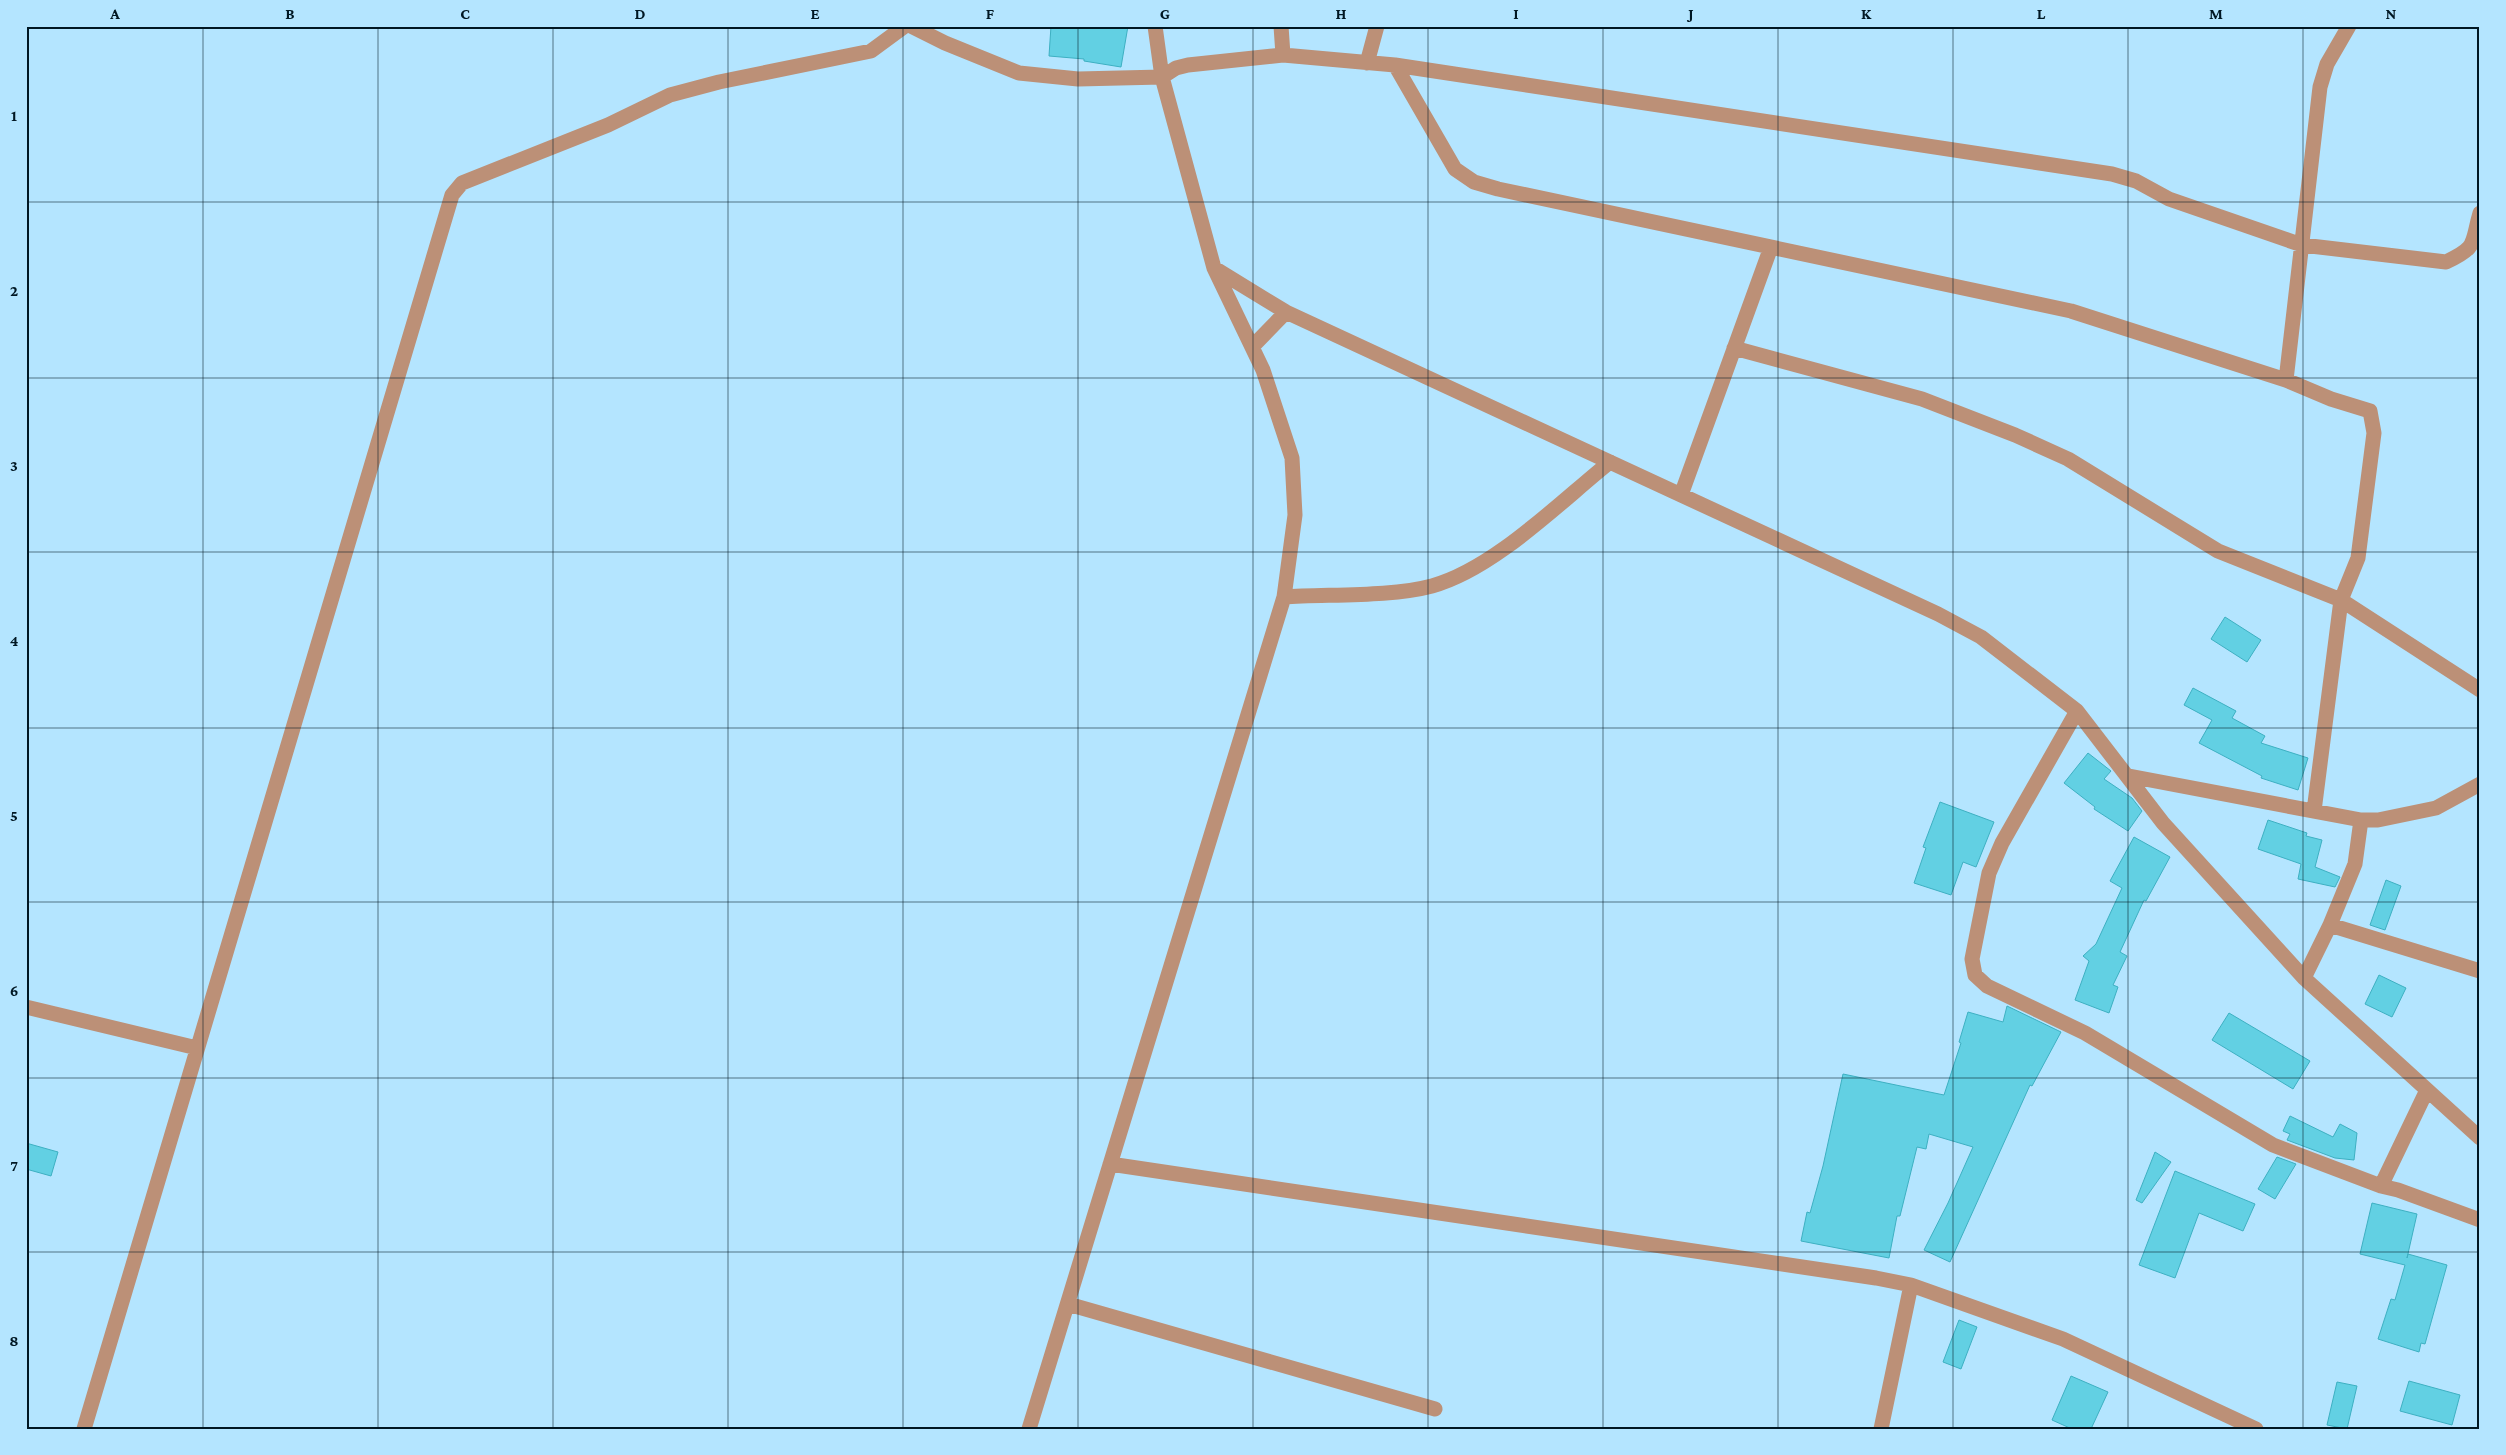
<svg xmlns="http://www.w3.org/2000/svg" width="2506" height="1455" font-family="'Crimson Pro',serif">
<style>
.building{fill:#62d0e3;stroke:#3db0c2}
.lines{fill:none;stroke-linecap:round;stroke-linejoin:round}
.minor{stroke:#bc9077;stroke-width:15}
.grid{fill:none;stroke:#001723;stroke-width:1;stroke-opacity:0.55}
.neatline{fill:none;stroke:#001723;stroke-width:2}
.grid-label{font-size:16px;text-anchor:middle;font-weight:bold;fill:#001723}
</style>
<rect width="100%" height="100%" fill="#b4e5ff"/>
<!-- building -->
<path class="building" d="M1051,26h77l-7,41 -37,-6v-2l-35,-3z
M2225,617l36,23 -14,22 -36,-23z
M2193,688l43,23 -4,7 33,18 -4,7 47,15 -10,32 -37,-12 1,-2 -63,-33 13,-23 -28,-15z
M2088,753l23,18 -7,8 28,19 10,13 -14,20 -34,-22 1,-2 -31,-24z
M1940,802l54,20 -18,45 -13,-5 -12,33 -37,-12 12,-35 -3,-1z
M2268,820l39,13 -1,3 16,4 -7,27 25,10 -5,10 -37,-8 3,-15 -43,-15z
M2134,837l36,20 -24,44 -2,-1 -24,52 7,4 -14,29 5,2 -9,26 -34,-13 14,-39 -6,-5 13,-12 26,-56 -12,-7z
M2386,880l15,6 -16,44 -15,-5z
M2379,975l27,13 -14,29 -27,-13z
M2007,1006l54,26 -29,54 -2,-1 -80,177 -26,-12 24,-47 25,-56 -44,-13 -3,15 -9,-2 -17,69h-3l-8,42 -88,-17 6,-29 3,1 13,-47 20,-92 101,21 17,-52 -2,-1 9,-30 35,10z
M2229,1013l81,48 -17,28 -81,-49z
M2290,1116l43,21 7,-13 17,9 -3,27 -19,-2 -48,-18 3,-6 -7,-3z
M26,1143l32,9 -7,24 -25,-7z
M2155,1152l16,10 -29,41 -6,-3z
M2277,1157l19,7 -21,35 -17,-10z
M2175,1171l80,33 -12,27 -44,-18 -24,65 -36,-13z
M2372,1203l45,11 -10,44 1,-4 39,11 -22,79 -4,-1 -2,9 -41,-13 13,-40 4,1 10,-35 -45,-11z
M1959,1320l18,7 -16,42 -18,-7z
M2071,1376l37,16 -17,37h-19l-20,-9z
M2409,1381l51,14 -8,30 -52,-14z
M2337,1382l20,4 -10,43 -20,-4z"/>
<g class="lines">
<!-- minor -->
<path class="minor" d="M911,26l34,17 74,30 59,6 84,-2 14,-9 12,-3 95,-10 112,10 717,109 24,7 33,18 133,46 144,17c32,-15 25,-18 34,-49
M1281,26l2,29
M1367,63l10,-37
M1395,65l60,104 19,13 24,7 573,122 215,69 45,19 39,12 4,22 -16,125 -17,42 -27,211
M1214,268l72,44 652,302 43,23 96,74 86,112 141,155 176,160
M1252,347l34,-35
M1734,348l188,51 93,36 53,24 150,92 123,49 139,90
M2286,380l34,-293 7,-23 22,-38
M1681,495l90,-248
M1284,597c44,-3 107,0 148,-11 62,-17 128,-84 178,-124
M2077,711l-75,132 -13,30 -17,86 3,16 12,11 98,47 188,112 108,41 17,4 82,30
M2129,776l232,44h17l58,-12 44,-24
M2330,925l150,46
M2304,978l26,-53 25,-61 6,-44
M26,1007l171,41
M1110,1164l766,114 35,7 152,54 193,90
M2381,1186l46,-96
M1068,1304l367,105
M84,1429l368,-1234 10,-12 146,-58 62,-30 49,-13 152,-31 34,-25
M1029,1429l255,-832 11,-82 -3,-57 -29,-88 -49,-102 -52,-191 -7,-51
M1881,1429l30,-144"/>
</g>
<!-- grid -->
<path class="grid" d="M203,26v1403M378,26v1403M553,26v1403M728,26v1403M903,26v1403M1078,26v1403M1253,26v1403M1428,26v1403M1603,26v1403M1778,26v1403M1953,26v1403M2128,26v1403M2303,26v1403M26,202h2454M26,378h2454M26,552h2454M26,728h2454M26,902h2454M26,1078h2454M26,1252h2454"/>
<!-- border -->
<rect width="2506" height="1455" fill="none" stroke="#b4e5ff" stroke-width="55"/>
<rect x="28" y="28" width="2450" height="1400" class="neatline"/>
<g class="grid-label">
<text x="115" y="19">A</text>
<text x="290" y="19">B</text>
<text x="465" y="19">C</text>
<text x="640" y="19">D</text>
<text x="815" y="19">E</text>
<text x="990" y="19">F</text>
<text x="1165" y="19">G</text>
<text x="1341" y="19">H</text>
<text x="1516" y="19">I</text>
<text x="1691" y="19">J</text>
<text x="1866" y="19">K</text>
<text x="2041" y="19">L</text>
<text x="2216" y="19">M</text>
<text x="2391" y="19">N</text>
<text x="14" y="121">1</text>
<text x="14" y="296">2</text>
<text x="14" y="471">3</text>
<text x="14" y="646">4</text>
<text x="14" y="821">5</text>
<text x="14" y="996">6</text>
<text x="14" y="1171">7</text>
<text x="14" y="1346">8</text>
</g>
</svg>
